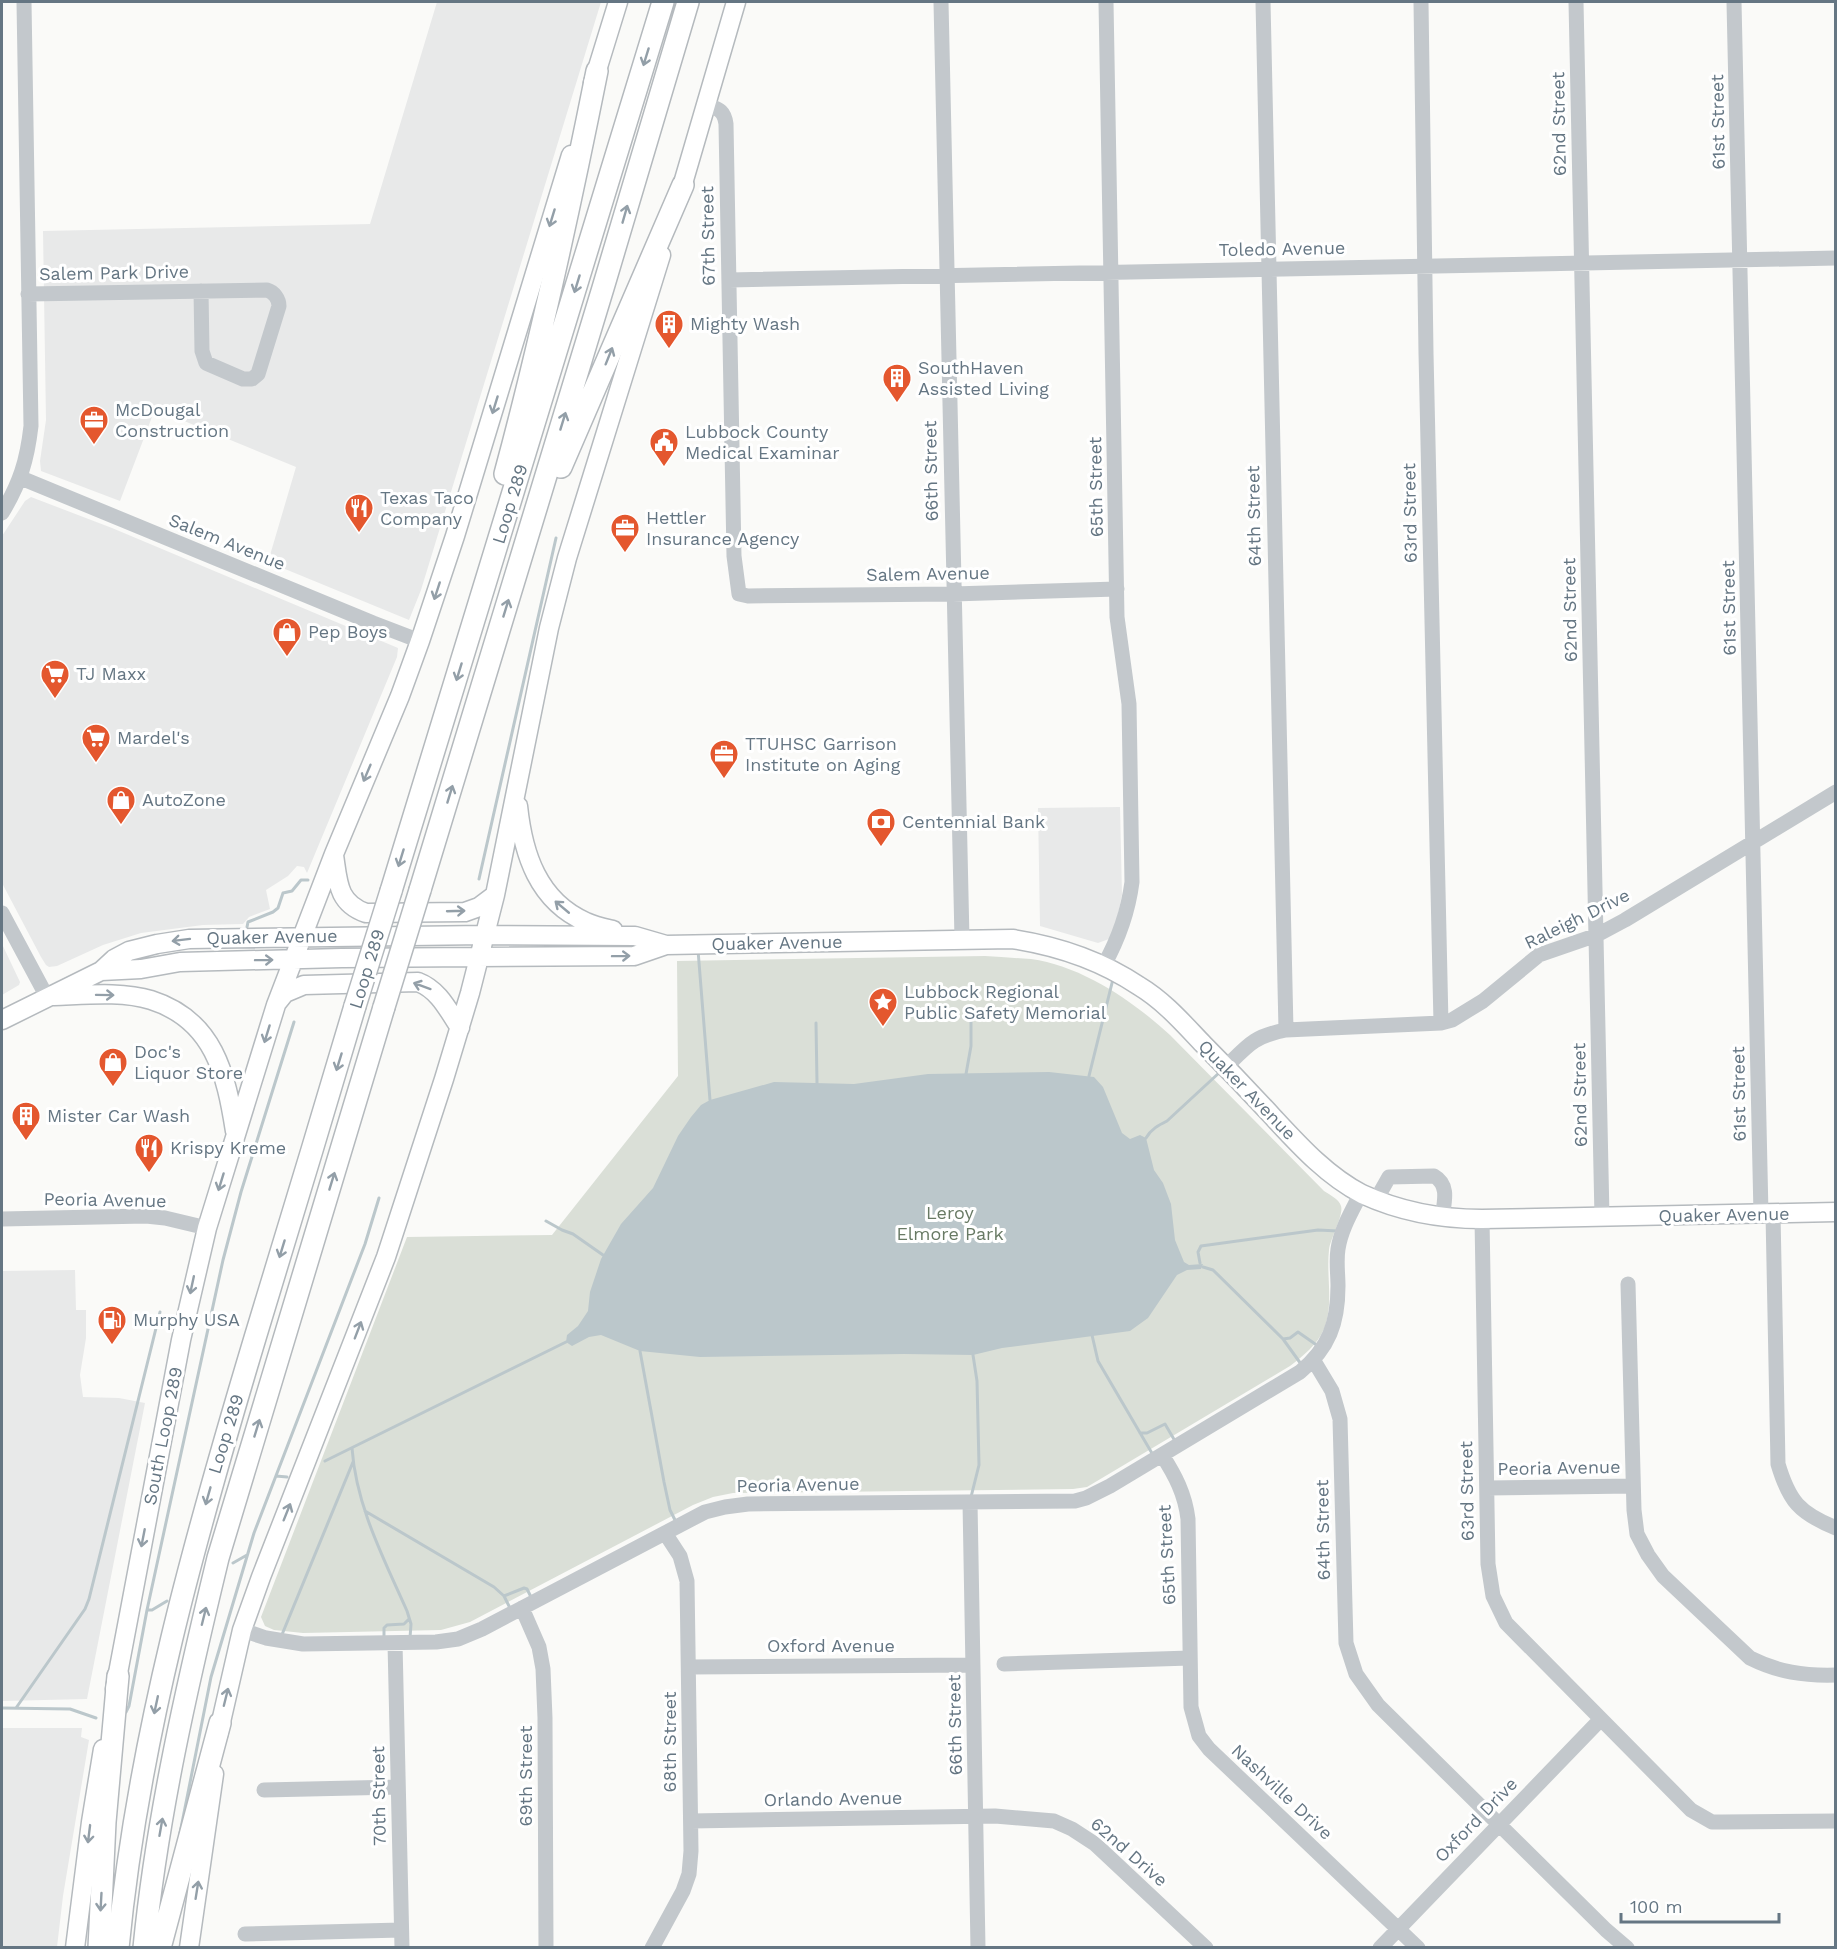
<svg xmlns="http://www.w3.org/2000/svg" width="1837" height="1949" font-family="'Work Sans',sans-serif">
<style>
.built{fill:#e8e9e9}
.green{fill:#dadfd7}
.water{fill:#bbc7cb}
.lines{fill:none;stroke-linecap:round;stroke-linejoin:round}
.stream{stroke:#bbc7cb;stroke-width:3}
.major-casing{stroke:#b5babe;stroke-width:21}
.highway-casing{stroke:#b4b9bd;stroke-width:24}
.minor{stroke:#c3c8cc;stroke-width:15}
.major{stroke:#fff;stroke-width:18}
.highway{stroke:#fff;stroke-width:21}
.highway-bridge-casing{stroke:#b4b9bd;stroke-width:24;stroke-linecap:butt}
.highway-bridge{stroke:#fff;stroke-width:21}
.oneway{stroke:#939fa8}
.labels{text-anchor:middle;stroke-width:6;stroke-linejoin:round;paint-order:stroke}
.street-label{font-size:18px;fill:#657683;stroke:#fff}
.poi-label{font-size:18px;fill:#657683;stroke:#fff;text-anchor:start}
.park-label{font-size:18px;fill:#687a64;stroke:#fff}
</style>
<rect width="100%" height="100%" fill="#fafaf8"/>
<!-- built -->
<path class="built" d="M437,2h164l-180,588 -12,30 -141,-58 28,-95 -141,-58 -35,92 -79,-30 -1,-10 6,-41 -3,-189 327,-7z
M31,497l81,31 286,120 -1,9 -90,216 -3,-6 -7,-1 -9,10 -22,14 4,19 -21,8 -6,7 -40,1 -62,8 -38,12 -46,21 -8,1 -3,-2 -5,-8 -39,-74v-347l23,-35z
M1120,807l2,88 -6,28 -7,16 -11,4 -58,-17 -2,-118z
M2,944l18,38 -1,3 -17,10z
M75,1270l1,40h10v28l-6,37 3,22 36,1 26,5 -58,296 -85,2v-430z
M2,1728h80l-1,9 8,3 -26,156 -6,51h-55z"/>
<!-- green -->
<path class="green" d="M985,956c15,1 30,2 46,3 51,7 102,42 139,76l154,156c6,4 15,8 17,15 3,9 -11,33 -12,44 -3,26 5,54 -5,79 -7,16 -21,27 -34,37l-203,121 -14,2 -340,4 -20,4 -20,8 -223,117 -29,8 -138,3 -29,-3 -9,-4 -4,-9 146,-380 145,-2 126,-159 -1,-115z"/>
<!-- water -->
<path class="water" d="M1049,1072l45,5 9,10 19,46 8,6 10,-4 6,3 8,32 9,13 8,21 4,36 9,22 5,3 14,-1 -2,5 -14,1 -10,5 -29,43 -18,13 -128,17 -29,7 -69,-1 -204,3 -60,-6 -39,-16 -12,2 -17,9 -6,-4 1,-7 11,-9 10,-15 2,-19 11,-33 20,-35 32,-36 25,-52 13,-19 10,-12 9,-5 64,-18 80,2 74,-10z"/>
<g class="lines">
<!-- stream -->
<path class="stream" d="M479,879l77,-341
M247,927l1,-5 25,-10 5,-4 5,-15 9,-2 9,-11h7
M698,950l12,150
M816,1023l1,60
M966,1074l5,-28v-31
M1089,1076l24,-97
M1146,1138c5,-9 13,-13 21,-17l53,-49
M546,1221l16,9 11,4 30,21
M1200,1263l-2,-11 3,-6 117,-16 20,1
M1203,1267l10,3 70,69 18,25
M1092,1335l6,26 55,94
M1283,1339l7,-1 8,-6 20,14
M640,1351l24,131 6,28 6,12
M1140,1433h7l18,-9 10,17
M352,1448c4,58 32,111 55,163l4,13 -1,14
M325,1461l241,-119
M276,1476l11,1
M971,1497l8,-32 -2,-84 -4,-26
M365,1511l129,76 10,9 6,12
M233,1563l14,-8
M504,1596l20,-8 3,1 4,8
M147,1610l76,-350 18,-68 53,-170
M281,1637l72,-175
M384,1638v-10l3,-3 17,-1 5,-5
M2,1708l68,1 26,9
M16,1708l69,-99 4,-10 71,-287
M123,1713l3,-1 3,-6 18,-96h5l15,-9
M180,1833l31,-156 43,-144 111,-289 14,-46"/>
<!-- major casing -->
<g class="major-casing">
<path id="major" d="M593,83l25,-81
M679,197l57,-195
M518,806c5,48 20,95 68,116 8,4 18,6 27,8
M334,855c4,26 3,48 32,58l99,-1 14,-5 16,-12
M101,971l40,-2 39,-7 38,-1 124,-3 292,-2 32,-11
M54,996c31,-1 68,-5 97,4 63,20 75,74 84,131
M277,1003l8,-10 19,-8 114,-3c21,8 30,28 42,46
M2,1020l99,-49 13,-12 15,-8 28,-7 32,-5 296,-4 150,1 31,9 346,-6c46,7 88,21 127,47 25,15 44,37 64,58 24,24 47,48 70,73 26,28 54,59 89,77 39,18 77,25 120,25l354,-7
M115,1689l66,-349 26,-112 69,-223 58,-151 66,-158 20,-55 35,-105 116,-381
M218,1735l24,-105 19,-53 125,-320 58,-178 26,-86 25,-98 54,-267 18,-70 94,-303
M75,1948l16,-126 12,-73
M189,1948l25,-174"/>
</g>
<!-- highway casing -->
<g class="highway-casing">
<path id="highway" d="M561,467l122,-282
M505,474c36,-133 65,-268 92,-403
M420,890l183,-602 85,-286
M391,891l272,-889
M99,1948l6,-126 13,-146
M118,1948c20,-209 77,-410 137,-610 34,-111 67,-221 100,-332
M144,1948c13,-132 43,-262 74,-390l166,-551
M160,1948l60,-225"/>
</g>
<!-- minor -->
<path class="minor" d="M941,2l21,937
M1263,2l23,1028
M1421,2l5,351 15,670
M1576,2l26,1215
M1734,2l27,1212
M705,104c12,5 19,5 21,20l8,432 5,38 9,2 205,-2 164,-5
M729,280l1107,-22
M28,294l239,-4c7,2 12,9 12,16l-21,68 -6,5h-9l-37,-16 -4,-12 -1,-60
M21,478l352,145 47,18
M2,513c18,-30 25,-52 29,-87l-7,-424
M2,913l45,84
M1104,965c15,-27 24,-52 28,-83l-3,-178 -12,-87 -11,-615
M1226,1067c22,-22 28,-31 60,-37l155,-7 11,-3 31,-19 56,-46 58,-20 28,-15 211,-128
M1376,1200l13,-23 45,-1c16,9 10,27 8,42
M1773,1214l5,250c11,37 21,49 58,64
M2,1219l144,-3 19,2 42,10
M1482,1219l6,345 5,32 13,27 185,187 21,12h10l114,-1
M1628,1284l6,226 3,24 11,21 15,21 87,82c28,14 54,18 86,17
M1314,1361l18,30 8,28 6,224 10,31 22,31 228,225 21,18
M1162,1455c13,20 23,39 26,64l3,188 8,29 10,13 209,199
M1487,1488l145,-2
M970,1502l8,446
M522,1608l17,39 4,22 2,49 1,230
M242,1630l24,8 37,6 133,-2 22,-3 24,-10 223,-117 20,-5 23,-3 327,-3 11,-3 24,-12 190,-114c29,-24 38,-49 38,-86 0,-12 -2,-25 0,-37 3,-20 14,-38 23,-56
M395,1643l7,305
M1004,1664l186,-6
M689,1667l284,-2
M264,1790l134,-3
M691,1821l304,-5 59,5 18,8 23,15 111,104
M245,1934l156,-4
M652,1948l31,-57 6,-17 2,-23 -4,-270 -7,-25 -15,-23
M1380,1948l220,-228"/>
<!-- major -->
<use href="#major" class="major"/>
<!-- highway -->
<use href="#highway" class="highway"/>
<!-- highway-bridge casing -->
<g class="highway-bridge-casing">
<path id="highway-bridge" d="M355,1006l36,-115
M384,1007l36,-117"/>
</g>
<!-- highway-bridge -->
<use href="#highway-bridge" class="highway-bridge"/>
</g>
<!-- one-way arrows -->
<defs><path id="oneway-shaft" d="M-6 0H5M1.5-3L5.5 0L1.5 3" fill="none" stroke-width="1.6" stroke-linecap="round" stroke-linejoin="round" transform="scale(1.5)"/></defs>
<g class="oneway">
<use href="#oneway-shaft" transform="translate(646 57) rotate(107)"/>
<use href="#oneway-shaft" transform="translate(625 214) rotate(-74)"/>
<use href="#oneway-shaft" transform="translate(552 218) rotate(107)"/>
<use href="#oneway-shaft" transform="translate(577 284) rotate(107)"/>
<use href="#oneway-shaft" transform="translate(609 356) rotate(-68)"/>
<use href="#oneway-shaft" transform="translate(495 405) rotate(107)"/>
<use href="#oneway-shaft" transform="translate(563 421) rotate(-73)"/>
<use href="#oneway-shaft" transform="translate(437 591) rotate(108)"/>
<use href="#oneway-shaft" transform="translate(506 608) rotate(-73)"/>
<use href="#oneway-shaft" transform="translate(459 672) rotate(107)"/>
<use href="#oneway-shaft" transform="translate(367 773) rotate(113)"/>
<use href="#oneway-shaft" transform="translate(450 794) rotate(-73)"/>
<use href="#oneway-shaft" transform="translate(401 858) rotate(107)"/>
<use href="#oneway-shaft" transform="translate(562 907) rotate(-140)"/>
<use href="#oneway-shaft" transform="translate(456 911) rotate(-2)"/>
<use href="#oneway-shaft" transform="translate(181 940) rotate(173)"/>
<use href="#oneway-shaft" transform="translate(621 956) rotate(-1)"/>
<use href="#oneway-shaft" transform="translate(264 960) rotate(-1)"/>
<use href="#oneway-shaft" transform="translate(422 986) rotate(-160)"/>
<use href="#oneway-shaft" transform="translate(105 995) rotate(1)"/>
<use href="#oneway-shaft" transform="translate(267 1034) rotate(107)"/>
<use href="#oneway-shaft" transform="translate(339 1062) rotate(107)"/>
<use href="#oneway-shaft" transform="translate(332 1181) rotate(-73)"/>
<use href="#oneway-shaft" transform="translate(221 1182) rotate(107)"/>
<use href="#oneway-shaft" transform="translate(282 1249) rotate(107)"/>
<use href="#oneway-shaft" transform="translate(192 1285) rotate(102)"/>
<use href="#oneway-shaft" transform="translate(358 1330) rotate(-69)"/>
<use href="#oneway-shaft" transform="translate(257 1428) rotate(-73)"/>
<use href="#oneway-shaft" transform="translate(208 1496) rotate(106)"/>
<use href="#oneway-shaft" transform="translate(287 1512) rotate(-68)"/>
<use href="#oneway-shaft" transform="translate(143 1538) rotate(101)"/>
<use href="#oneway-shaft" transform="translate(204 1616) rotate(-76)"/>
<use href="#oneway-shaft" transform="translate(226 1697) rotate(-76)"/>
<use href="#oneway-shaft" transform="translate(156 1705) rotate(102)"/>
<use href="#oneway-shaft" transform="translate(161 1827) rotate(-80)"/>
<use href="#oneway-shaft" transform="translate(89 1834) rotate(97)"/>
<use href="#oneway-shaft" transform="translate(197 1890) rotate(-81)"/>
<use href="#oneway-shaft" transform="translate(101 1902) rotate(93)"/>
</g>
<!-- icons -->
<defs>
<g id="building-pin" transform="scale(1.5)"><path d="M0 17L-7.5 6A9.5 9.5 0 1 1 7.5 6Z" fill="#e4572e" stroke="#fff"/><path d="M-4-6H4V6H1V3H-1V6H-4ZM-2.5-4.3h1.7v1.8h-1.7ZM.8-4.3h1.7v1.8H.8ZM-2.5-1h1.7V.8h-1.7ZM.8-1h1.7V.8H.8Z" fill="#fff"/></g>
<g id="office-pin" transform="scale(1.5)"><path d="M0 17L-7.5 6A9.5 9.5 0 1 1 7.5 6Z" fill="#e4572e" stroke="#fff"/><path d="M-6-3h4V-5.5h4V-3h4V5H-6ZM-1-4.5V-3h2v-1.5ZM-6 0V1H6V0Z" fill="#fff"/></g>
<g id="civic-pin" transform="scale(1.5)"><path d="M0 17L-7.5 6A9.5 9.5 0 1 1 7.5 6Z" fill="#e4572e" stroke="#fff"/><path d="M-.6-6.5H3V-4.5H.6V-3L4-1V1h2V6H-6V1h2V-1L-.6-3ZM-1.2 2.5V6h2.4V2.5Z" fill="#fff"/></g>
<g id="restaurant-pin" transform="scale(1.5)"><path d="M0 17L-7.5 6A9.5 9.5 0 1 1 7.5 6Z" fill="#e4572e" stroke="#fff"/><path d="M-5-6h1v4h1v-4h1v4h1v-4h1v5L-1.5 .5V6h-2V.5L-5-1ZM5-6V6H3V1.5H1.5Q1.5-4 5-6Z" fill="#fff"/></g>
<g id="shop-pin" transform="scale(1.5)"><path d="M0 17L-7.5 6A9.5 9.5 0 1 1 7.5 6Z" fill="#e4572e" stroke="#fff"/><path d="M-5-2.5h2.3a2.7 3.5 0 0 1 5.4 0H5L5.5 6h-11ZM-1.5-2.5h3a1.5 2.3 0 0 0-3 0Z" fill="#fff"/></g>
<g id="supermarket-pin" transform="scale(1.5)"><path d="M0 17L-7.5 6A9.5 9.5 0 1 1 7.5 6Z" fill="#e4572e" stroke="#fff"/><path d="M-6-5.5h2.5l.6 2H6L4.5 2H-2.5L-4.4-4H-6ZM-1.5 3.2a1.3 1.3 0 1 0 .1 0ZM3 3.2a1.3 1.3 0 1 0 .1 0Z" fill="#fff"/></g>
<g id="bank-pin" transform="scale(1.5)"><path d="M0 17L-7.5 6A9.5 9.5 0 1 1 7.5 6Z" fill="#e4572e" stroke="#fff"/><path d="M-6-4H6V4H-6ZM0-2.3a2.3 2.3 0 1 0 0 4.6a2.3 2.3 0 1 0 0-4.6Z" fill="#fff"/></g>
<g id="sight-pin" transform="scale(1.5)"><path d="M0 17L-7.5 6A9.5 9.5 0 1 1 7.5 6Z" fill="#e4572e" stroke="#fff"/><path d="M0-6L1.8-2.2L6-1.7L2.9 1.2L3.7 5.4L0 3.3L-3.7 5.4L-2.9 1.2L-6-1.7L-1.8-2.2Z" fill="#fff"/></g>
<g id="fuel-pin" transform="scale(1.5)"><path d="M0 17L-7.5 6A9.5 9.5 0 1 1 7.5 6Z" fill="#e4572e" stroke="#fff"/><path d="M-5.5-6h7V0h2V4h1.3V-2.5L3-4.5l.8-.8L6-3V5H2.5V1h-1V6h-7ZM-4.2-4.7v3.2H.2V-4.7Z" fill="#fff"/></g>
</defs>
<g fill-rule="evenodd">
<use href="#building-pin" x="669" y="324"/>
<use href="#building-pin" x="897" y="378"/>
<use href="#office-pin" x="94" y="420"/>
<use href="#civic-pin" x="664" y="442"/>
<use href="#restaurant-pin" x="359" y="508"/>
<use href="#office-pin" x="625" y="528"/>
<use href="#shop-pin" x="287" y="632"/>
<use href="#supermarket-pin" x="55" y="674"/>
<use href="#supermarket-pin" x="96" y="738"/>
<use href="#office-pin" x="724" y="754"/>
<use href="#shop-pin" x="121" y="800"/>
<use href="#bank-pin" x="881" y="822"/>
<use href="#sight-pin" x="883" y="1002"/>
<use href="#shop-pin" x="113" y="1062"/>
<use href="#building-pin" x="26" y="1116"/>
<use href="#restaurant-pin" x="149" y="1148"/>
<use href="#fuel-pin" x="112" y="1320"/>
</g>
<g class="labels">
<!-- street labels -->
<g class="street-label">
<text transform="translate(1718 122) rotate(-91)" y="6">61st Street</text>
<text transform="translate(1559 124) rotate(-91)" y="6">62nd Street</text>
<text transform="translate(708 236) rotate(-91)" y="6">67th Street</text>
<text transform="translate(1282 249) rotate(-1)" y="6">Toledo Avenue</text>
<text transform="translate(114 273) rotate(-1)" y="6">Salem Park Drive</text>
<text transform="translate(931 471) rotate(-91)" y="6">66th Street</text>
<text transform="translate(1096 487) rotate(-91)" y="6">65th Street</text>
<text transform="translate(510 504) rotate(-73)" y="6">Loop 289</text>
<text transform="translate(1410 513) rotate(-91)" y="6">63rd Street</text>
<text transform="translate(1254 516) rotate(-91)" y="6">64th Street</text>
<text transform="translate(227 542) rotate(22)" y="6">Salem Avenue</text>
<text transform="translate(928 574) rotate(-1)" y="6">Salem Avenue</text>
<text transform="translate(1729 608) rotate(-91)" y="6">61st Street</text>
<text transform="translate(1570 610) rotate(-91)" y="6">62nd Street</text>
<text transform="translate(1577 919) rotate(-26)" y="6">Raleigh Drive</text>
<text transform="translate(272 937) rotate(-1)" y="6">Quaker Avenue</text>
<text transform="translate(777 943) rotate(-1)" y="6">Quaker Avenue</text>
<text transform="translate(367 969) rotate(-73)" y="6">Loop 289</text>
<text transform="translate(1247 1090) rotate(46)" y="6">Quaker Avenue</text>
<text transform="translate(1739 1094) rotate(-91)" y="6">61st Street</text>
<text transform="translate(1580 1095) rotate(-91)" y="6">62nd Street</text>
<text transform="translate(105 1200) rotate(1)" y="6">Peoria Avenue</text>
<text transform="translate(1724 1215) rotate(-1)" y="6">Quaker Avenue</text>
<text transform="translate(226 1434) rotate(-73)" y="6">Loop 289</text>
<text transform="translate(163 1436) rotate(-79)" y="6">South Loop 289</text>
<text transform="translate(1559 1468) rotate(-1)" y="6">Peoria Avenue</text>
<text transform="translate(798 1485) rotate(-1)" y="6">Peoria Avenue</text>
<text transform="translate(1467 1491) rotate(-91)" y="6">63rd Street</text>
<text transform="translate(1323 1530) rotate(-91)" y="6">64th Street</text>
<text transform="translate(1167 1555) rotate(-93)" y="6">65th Street</text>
<text x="831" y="1652">Oxford Avenue</text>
<text transform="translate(955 1725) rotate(-91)" y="6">66th Street</text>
<text transform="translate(670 1742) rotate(-90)" y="6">68th Street</text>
<text transform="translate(526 1776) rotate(-90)" y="6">69th Street</text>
<text transform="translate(1282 1792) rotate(43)" y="6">Nashville Drive</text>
<text transform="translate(379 1796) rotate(-91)" y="6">70th Street</text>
<text transform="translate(833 1799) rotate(-1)" y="6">Orlando Avenue</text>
<text transform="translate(1476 1820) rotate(-46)" y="6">Oxford Drive</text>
<text transform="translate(1129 1852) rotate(41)" y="6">62nd Drive</text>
</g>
<!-- poi labels -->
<g class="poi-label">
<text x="690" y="330">Mighty Wash</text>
<text x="918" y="374">SouthHaven<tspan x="918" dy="21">Assisted Living</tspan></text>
<text x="115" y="416">McDougal<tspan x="115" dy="21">Construction</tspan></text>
<text x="685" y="438">Lubbock County<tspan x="685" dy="21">Medical Examinar</tspan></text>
<text x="380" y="504">Texas Taco<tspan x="380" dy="21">Company</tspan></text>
<text x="646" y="524">Hettler<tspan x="646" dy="21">Insurance Agency</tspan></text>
<text x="308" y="638">Pep Boys</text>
<text x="76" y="680">TJ Maxx</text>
<text x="117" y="744">Mardel's</text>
<text x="745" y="750">TTUHSC Garrison<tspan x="745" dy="21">Institute on Aging</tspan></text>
<text x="142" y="806">AutoZone</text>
<text x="902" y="828">Centennial Bank</text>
<text x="904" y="998">Lubbock Regional<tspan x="904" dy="21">Public Safety Memorial</tspan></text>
<text x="134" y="1058">Doc's<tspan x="134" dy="21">Liquor Store</tspan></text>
<text x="47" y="1122">Mister Car Wash</text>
<text x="170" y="1154">Krispy Kreme</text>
<text x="133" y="1326">Murphy USA</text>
</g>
<!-- park labels -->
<g class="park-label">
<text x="950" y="1219">Leroy<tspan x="950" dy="21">Elmore Park</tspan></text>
</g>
</g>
<!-- border -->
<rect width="1837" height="1949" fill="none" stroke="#657683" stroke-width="6"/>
<!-- scale -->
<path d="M1621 1913v9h158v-9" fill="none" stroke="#657683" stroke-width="3"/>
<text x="1630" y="1913" font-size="18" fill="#657683" stroke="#ffffff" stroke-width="4.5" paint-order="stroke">100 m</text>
</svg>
